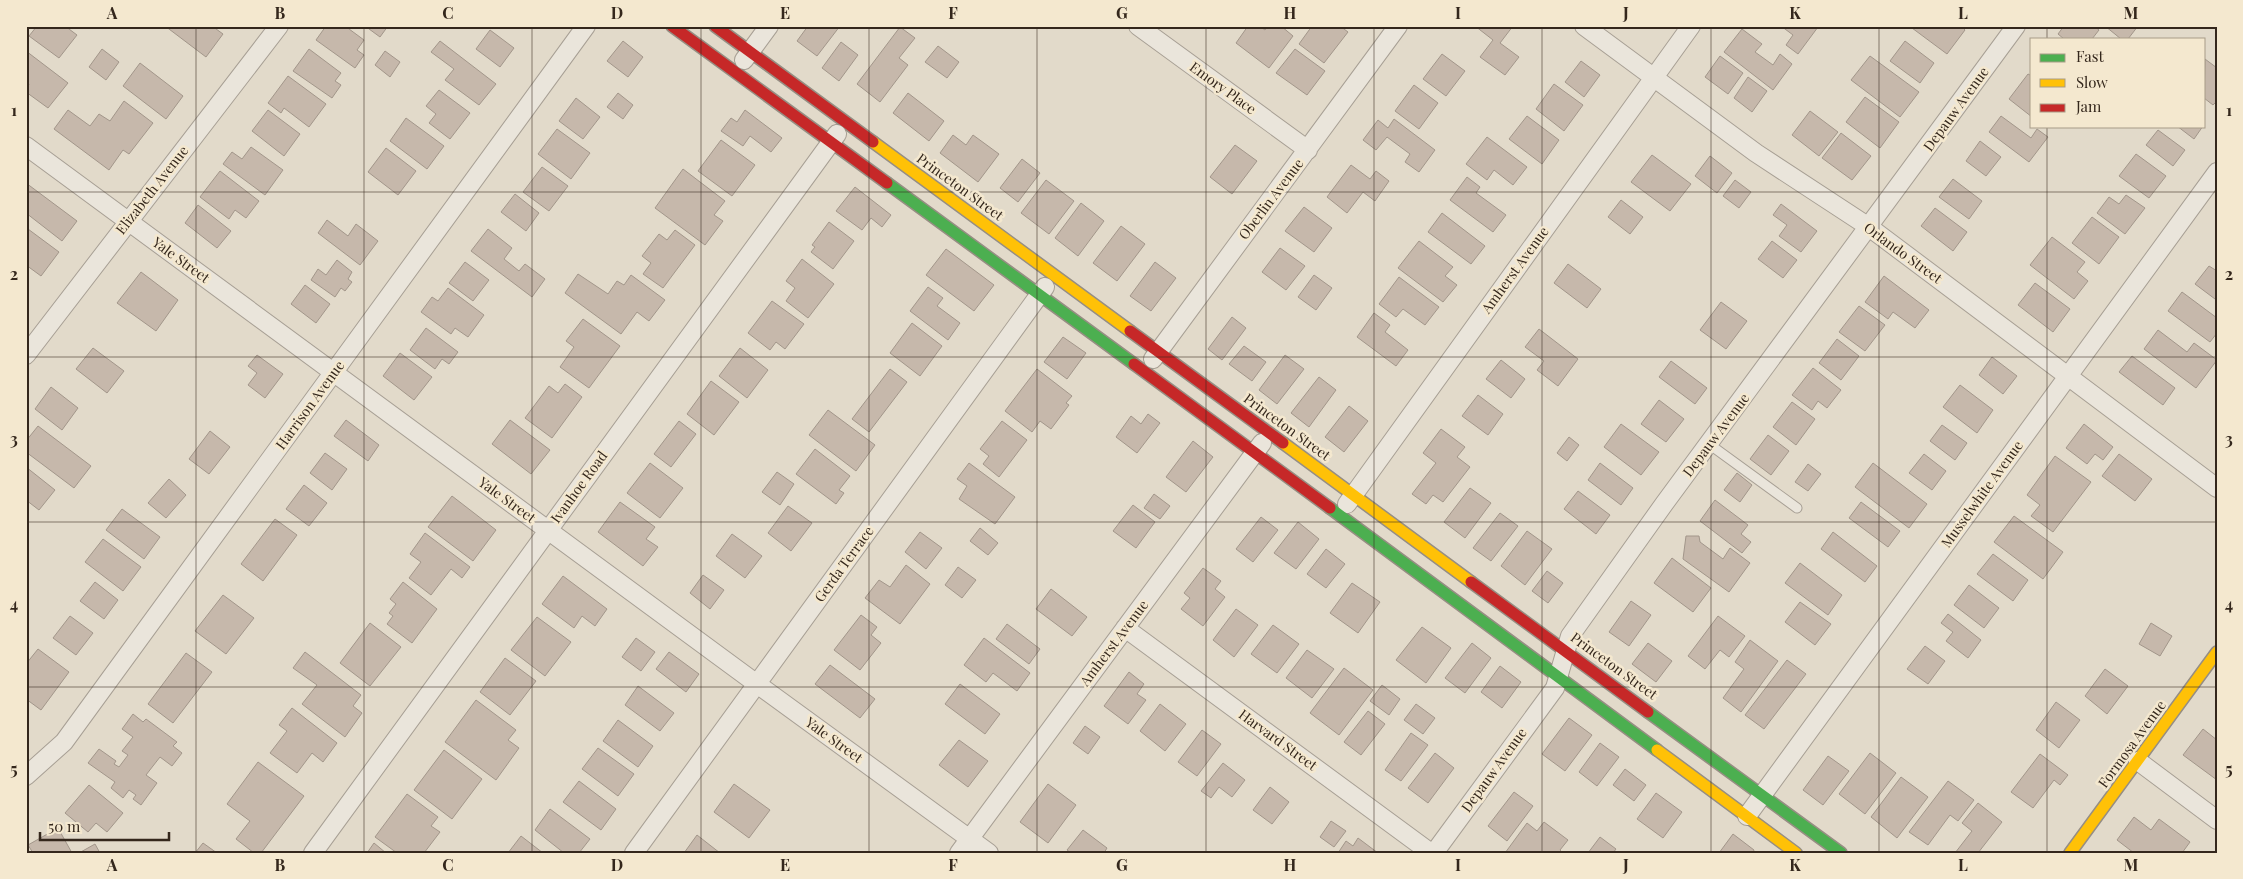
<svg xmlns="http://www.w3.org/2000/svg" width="2243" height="879" font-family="'Playfair Display',serif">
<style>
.building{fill:#c6b8ab;stroke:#a2968a}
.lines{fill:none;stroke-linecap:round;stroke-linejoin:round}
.lane-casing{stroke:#a79f94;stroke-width:11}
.street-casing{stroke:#a79f94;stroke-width:20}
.fast-casing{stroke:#968e83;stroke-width:14}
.slow-casing{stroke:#968e83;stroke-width:14}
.jam-casing{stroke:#968e83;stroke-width:14}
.lane{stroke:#eae5db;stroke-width:9}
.street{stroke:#eae5db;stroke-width:18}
.fast{stroke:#4caf50;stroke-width:11}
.slow{stroke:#ffc107;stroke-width:11}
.jam{stroke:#c62828;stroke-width:11}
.grid{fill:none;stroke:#34271c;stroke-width:1;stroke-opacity:0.55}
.labels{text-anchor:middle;stroke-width:5;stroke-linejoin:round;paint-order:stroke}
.street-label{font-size:14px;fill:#34271c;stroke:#f4e8cf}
.neatline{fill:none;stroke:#34271c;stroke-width:2}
.grid-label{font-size:16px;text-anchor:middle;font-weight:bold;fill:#34271c}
</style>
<rect width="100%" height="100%" fill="#e2daca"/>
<!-- building -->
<path class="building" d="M37,26h28l12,9 -18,23 -30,-22z
M165,26h47l11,8 -17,23z
M326,26h19l19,14 -7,10 7,5 -9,13 -39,-28z
M365,26h23l-8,11z
M808,26h32l-23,30 -20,-15z
M1248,26h11l6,4 3,-4h13l12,10 -24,32 -33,-25z
M1312,26h28l8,6 -24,31 -25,-19z
M1475,26h38l-13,17 19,14 -14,18 -25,-18 13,-17z
M1781,26h36l1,1 -20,27 -12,-9 7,-10z
M1913,26h48l4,4 -18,24 -35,-26z
M2064,26h30l5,4 -7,9h-28l-6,-5z
M2105,26h33l-10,13h-7z
M900,27l15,11 -16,20 9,7 -28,37 -23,-18z
M1742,29l20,15 -7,8 18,13 7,-11 12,10 -19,26 -49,-38z
M490,30l24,18 -14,19 -24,-18z
M440,41l56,43 -17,21 -34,-25 9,-11 -23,-17z
M623,41l20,16 -15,20 -21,-16z
M1905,41l29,22 -14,20 -30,-22z
M841,42l17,13 -19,26 -17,-13z
M938,46l21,16 -12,16 -22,-16z
M102,49l17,13 -13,18 -17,-13z
M309,49l32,24 -6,8 6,4 -9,13 -39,-27z
M1295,49l30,22 -18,24 -31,-22z
M26,51l42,32 -20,25 -22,-16 3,-8 -3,-2z
M385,51l15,11 -10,15 -15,-12z
M1442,54l23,17 -19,25 -23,-17z
M1720,56l23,17 -15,21 -23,-17z
M1870,56l49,36 -19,25 -49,-37z
M2205,59l12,9v33l-4,4 -9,-7z
M1581,61l19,14 -16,22 -19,-15z
M140,63l43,33 -17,23 -43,-33z
M2028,74l4,2v41l-23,-18z
M288,76l38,28 -17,23 -25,-19 -3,5 -13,-10z
M1748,77l19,14 -15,21 -18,-14z
M1554,84l29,21 -19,26 -28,-22z
M1414,85l24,18 -19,26 -24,-18z
M439,90l31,23 -20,26 -21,-16 7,-9 -10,-8z
M618,93l15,12 -10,14 -16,-12z
M908,93l36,28 -15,20 -36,-28z
M1865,97l34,25 -19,26 -34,-26z
M576,98l24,19 -17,22 -24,-18z
M124,101l29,22 -24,31 -6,-4 -14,20 -55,-41 14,-19 22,16 9,-12 11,7z
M268,110l32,24 -16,22 -32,-25z
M745,110l37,28 -11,14 -21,-16 -7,10 -22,-15 10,-13 6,4z
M1810,111l28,21 -19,24 -27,-21z
M1527,116l32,24 -17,24 -33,-25z
M2001,116l30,22 6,-9 11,8 -19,25 -40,-30z
M406,118l38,28 -17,23 -37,-28z
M1394,119l41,31 -16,22 -14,-10 5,-8 -23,-17 -11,13 -13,-10 15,-20 10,8z
M2177,126h26l-9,13z
M557,129l33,24 -19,26 -33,-25z
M2158,130l27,20 -12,16 -27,-21z
M1841,133l30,23 -19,24 -30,-22z
M953,135l13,10 7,-10 26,19 -21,28 -38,-29z
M1487,137l40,30 -14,18 -19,-15 -7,10 -21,-16z
M721,140l34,25 -23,31 -34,-25z
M1980,141l21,16 -15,19 -20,-15z
M1235,145l22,16 -25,33 -22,-17z
M251,147l32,23 -18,25 -42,-31 9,-12 10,7z
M386,148l30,23 -18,24 -30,-23z
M2136,154l30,22 -17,22 -30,-22z
M1652,155l39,29 -21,27 -39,-29z
M1710,156l22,17 -15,20 -22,-17z
M1022,159l18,14 -22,29 -18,-14z
M1351,165l19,14 6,-8 13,10 -14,20 -12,-9 -16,21 -20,-16z
M542,167l26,19 -19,25 -26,-19z
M683,169l42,32 -11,14 9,6 -18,24 -50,-37z
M220,171l39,30 -13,17 -11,-8 -6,9 -29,-22z
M1467,177l13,10 -4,6 30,22 -13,17 -43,-32z
M1953,179l29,22 -13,18 -30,-22z
M1046,180l28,21 -25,33 -28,-21z
M1735,180l16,12 -12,16 -16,-12z
M26,183l51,38 -15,20 -36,-28z
M855,187l36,28 -9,12 -11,-9 -9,12 -26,-19z
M515,194l24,19 -13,18 -25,-19z
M2126,195l19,13 -20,26 -28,-21 12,-16 10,7z
M1621,200l22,17 -13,17 -22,-17z
M1081,203l23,18 -26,35 -23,-18z
M1781,204l36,27 -16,21 -22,-16 8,-11 -14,-10z
M198,205l33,26 -14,17 -32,-25z
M1304,207l28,21 -18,24 -29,-21z
M1935,208l32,24 -14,19 -32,-25z
M1442,213l43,33 -14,18 -43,-32z
M2092,217l27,20 -20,27 -27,-21z
M327,220l21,16 8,-12 22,17 -18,24 -42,-32z
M829,222l25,19 -21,28 -22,-17 4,-5 -3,-2z
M1121,226l24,18 -28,37 -24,-18z
M28,229l31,23 -18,24 -15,-11z
M488,229l24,19 -8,11 15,12 6,-7 20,15 -13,18 -61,-46z
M675,230l20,15 -32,43 -20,-14 8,-11 -9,-7 17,-22 8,6z
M2052,237l33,25 -8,10 11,9 -14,18 -44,-34z
M1419,241l34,26 -8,9 12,9 -14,17 -45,-34z
M1772,241l25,19 -14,18 -25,-19z
M1280,248l25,18 -19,24 -24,-18z
M946,249l48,36 -20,26 -48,-36z
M802,259l32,25 -26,34 -22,-17 9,-13 -9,-7z
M337,260l15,12 -4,7 4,3 -7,9 -4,-3 -6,9 -24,-17 7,-11 8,6z
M465,262l24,18 -16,21 -24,-18z
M1155,262l21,16 -25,33 -21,-15z
M1568,264l33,25 -14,19 -33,-25z
M2209,266l8,5v26l-2,2 -20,-15z
M141,272l37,28 -22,31 -39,-28z
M578,274l30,20 9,-13 7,4 7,-10 34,25 -16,21 -12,-9 -16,22 -56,-41z
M1314,275l18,13 -16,22 -18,-13z
M1884,276l45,34 -14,18 -22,-16 -5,7 -23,-17z
M1399,277l40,30 -14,18 -22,-16 -7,8 -17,-13z
M2035,283l35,26 -17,23 -35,-27z
M305,285l25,19 -14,19 -25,-19z
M928,287l15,11 -6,8 23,17 -12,17 -38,-29z
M448,288l36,27 -16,22 -13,-9 -4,6 -30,-22 11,-15 6,4z
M2182,292l35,26v15l-7,9 -42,-31z
M772,301l32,23 -19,25 -9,-7 -6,8 -22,-17z
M1721,302l26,19 -21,28 -26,-19z
M1859,306l26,19 -20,26 -26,-19z
M1374,313l16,12 -5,7 23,18 -12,16 -39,-29z
M1232,317l14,11 -24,32 -14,-11z
M583,319l37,27 -31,42 -29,-21 14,-20 -8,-6z
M912,323l30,23 -22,30 -30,-23z
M426,328l32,24 -9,12 -7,-5 -7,10 -25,-19z
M1539,329l39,30 -20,27 -21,-16 7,-9 -19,-14z
M2158,330l29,22 7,-9 23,17 -21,28 -52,-39z
M1063,337l23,16 -19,26 -23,-17z
M1837,339l22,17 -18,24 -22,-17z
M1244,346l22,16 -14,19 -23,-17z
M93,348l31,23 -17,22 -31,-24z
M740,348l28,22 -21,28 -28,-22z
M400,353l32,24 -18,23 -31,-24z
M257,355l26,19 -18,24 -17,-13 9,-12 -9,-7z
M1285,355l19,14 -27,35 -18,-14z
M2132,356l43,32 -12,17 -44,-33z
M1992,357l25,19 -14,18 -24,-19z
M1501,360l24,19 -14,19 -25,-19z
M1671,361l36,27 -12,16 -36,-27z
M1813,368l28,22 -14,18 -9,-7 -6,9 -20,-15z
M890,369l17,13 -38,50 -17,-13z
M1037,369l35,27 -6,7 3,2 -18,24 -11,-8 -8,11 -27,-21z
M1319,377l17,13 -27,37 -18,-14z
M711,381l28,21 -25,33 -27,-21z
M565,384l17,13 -30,41 -27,-20 24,-32 9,7z
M1960,385l33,25 -16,23 -34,-26z
M51,387l27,21 -16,22 -27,-21z
M1478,395l25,19 -15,21 -26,-19z
M1659,400l25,19 -18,23 -25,-18z
M1792,402l23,17 -19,26 -23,-18z
M1349,406l19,15 -24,31 -19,-15z
M828,410l47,35 -19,26 -47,-36z
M1148,414l12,9 -23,30 -21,-16 15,-21 10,8z
M346,420l33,25 -11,16 -34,-25z
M510,420l40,30 -19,24 -39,-30z
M679,421l17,13 -25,33 -17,-13z
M1002,421l25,19 -28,37 -16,-13 6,-8 -9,-7z
M1621,424l38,28 -18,23 -37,-28z
M2084,424l29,23 -10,13 -8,-6 -8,10 -21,-16z
M1942,425l25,18 -12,17 -25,-19z
M38,426l53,40 -17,22 -48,-36v-11z
M1441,429l24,18 -8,10 13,10 -27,35 -10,-7 -7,9 -14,-10 24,-31 -13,-10z
M210,431l20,16 -21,27 -20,-15z
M1768,435l21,16 -18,24 -21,-16z
M1569,437l10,8 -12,16 -10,-8z
M1193,441l20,16 -27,35 -20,-15z
M815,449l35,27 -11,14 5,3 -8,11 -40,-30z
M325,453l22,16 -15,21 -22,-17z
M1924,454l22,17 -14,19 -23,-17z
M2119,454l33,25 -17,22 -33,-25z
M2055,456l36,26 -38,50 -22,-16 9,-11 -13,-10z
M650,463l33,25 -23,30 -33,-25z
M969,463l46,34 -20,27 -36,-25 8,-13 -10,-7z
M1600,463l33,25 -12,17 -33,-25z
M1873,463l54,41 -18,24 -54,-41z
M1808,464l13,10 -13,17 -13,-9z
M26,467l29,23 -16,20 -13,-10z
M777,472l17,12 -14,21 -18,-13z
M1737,473l15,12 -12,17 -16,-12z
M169,479l17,16 -20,23 -18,-15z
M304,485l23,18 -18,23 -23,-17z
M1470,488l21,15 -26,35 -21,-16z
M1578,491l32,24 -14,19 -32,-25z
M1154,494l16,12 -10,13 -16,-11z
M452,496l44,34 -23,31 -45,-34z
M1715,500l33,25 -7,9 10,8 -9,11 -42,-32z
M620,502l35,25 -9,12 12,8 -15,19 -45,-34z
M1861,502l39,29 -12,16 -39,-29z
M1133,505l22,17 -19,26 -23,-17z
M788,506l24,17 -21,28 -23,-18z
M122,509l38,28 -16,22 -38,-29z
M1500,513l18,13 -27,35 -18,-13z
M2014,516l49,36 -20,27 -49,-37z
M1261,517l17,13 -25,32 -17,-13z
M275,519l22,16 -34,46 -22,-17z
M1298,522l21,17 -23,30 -22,-16z
M980,528l18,15 -10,12 -18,-14z
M1527,531l25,18 -27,36 -24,-19z
M920,532l22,16 -16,21 -21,-17z
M1833,532l44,34 -12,16 -44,-33z
M425,533l45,34 -8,11 -11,-9 -20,26 -22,-17 12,-16 -11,-8z
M732,534l30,22 -17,22 -29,-22z
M1686,536h13l1,6 23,17 7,-11 20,15 -21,29 -46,-33z
M103,539l38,28 -18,24 -38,-29z
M1326,549l19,15 -19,24 -19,-14z
M1993,554l35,26 -15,21 -36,-27z
M1672,558l39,30 -18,24 -39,-29z
M1800,563l42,32 -14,20 -43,-32z
M906,565l24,19 -30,40 -35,-26 14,-18 11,7z
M958,567l18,13 -14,18 -17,-13z
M1203,568l18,13 -6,8 10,8 -22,29 -22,-17 9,-11 -6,-5z
M1547,571l16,12 -15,20 -16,-12z
M703,575l21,15 -14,19 -20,-16z
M563,576l44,33 -12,17 -13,-10 -8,12 -32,-24z
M95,582l23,18 -14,19 -24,-18z
M403,582l34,27 -25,34 -25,-19 6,-8 -4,-3 7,-9 -6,-5z
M1352,583l28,19 -22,31 -28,-20z
M1969,585l30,23 -15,20 -30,-23z
M1051,589l36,28 -15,19 -36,-27z
M223,595l31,23 -28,36 -31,-23z
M1631,601l20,14 -22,31 -20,-14z
M1800,602l31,22 -16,21 -30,-23z
M1236,609l22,16 -24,32 -21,-17z
M1948,614l33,26 -13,18 -22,-17 7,-9 -12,-9z
M861,615l16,12 -6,8 10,8 -21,27 -26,-20z
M70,616l23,17 -17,22 -23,-17z
M1718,616l27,20 -16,21 -9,-7 -15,19 -17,-13z
M537,617l34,25 -26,34 -34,-26z
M370,623l31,24 -31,39 -30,-23z
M2151,623l21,13 -12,20 -21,-12z
M1007,624l33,25 -11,15 -33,-25z
M1273,625l26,19 -22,29 -26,-19z
M1422,627l29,21 -25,35 -30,-23z
M636,638l19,14 -14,19 -19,-14z
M984,638l46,35 -13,18 -24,-18 -7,9 -22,-17z
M1750,640l28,21 -37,51 -18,-14 21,-29 -9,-7z
M1472,643l19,15 -26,35 -20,-15z
M1648,643l24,18 -16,21 -24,-18z
M1925,646l20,15 -17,23 -21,-15z
M38,649l31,23 -28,38 -15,-11v-11l3,-3 -3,-2v-19z
M1307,650l27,19 -22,29 -26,-20z
M305,652l56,43 -8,11 9,7 -17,24 -43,-33 15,-19 -24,-17z
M669,652l30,22 -13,18 -30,-23z
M186,653l26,19 -39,51 -25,-19z
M505,658l31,23 -26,34 -30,-23z
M1787,660l19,14 -42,55 -19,-14z
M830,665l45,34 -15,19 -45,-34z
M1500,666l21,16 -19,26 -21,-16z
M1344,668l29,22 -34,45 -29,-22z
M2105,669l23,17 -21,28 -22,-18z
M1129,672l15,12 -7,10 9,6 -18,24 -24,-18z
M960,684l40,30 -15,20 -40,-30z
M1382,685l18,14 -11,16 -19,-14z
M638,686l36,27 -14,18 -35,-26z
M476,700l40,30 -8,10 11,8 -23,32 -51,-38z
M2056,702l24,18 -21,28 -23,-18z
M1160,704l26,20 -21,27 -25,-20z
M1416,704l19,14 -12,16 -19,-14z
M292,708l45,35 -14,19 -11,-9 -15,20 -27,-20 17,-22 -8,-6z
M1368,711l17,13 -24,31 -17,-13z
M133,714l10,8 3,-3 31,23 -4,4 9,7 -10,13 -12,-9 -14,18 11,8 -16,22 -8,-6 3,-4 -7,-5 -6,8 -12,-10 4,-6 -27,-19 11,-14 17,12 -2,3 5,3 9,-12 -6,-4 11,-14 -11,-8z
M1569,718l23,17 -27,36 -23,-17z
M618,720l35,26 -15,21 -35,-26z
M1085,726l15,11 -12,17 -15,-11z
M2203,729l14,11v40l-34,-25z
M1202,730l19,14 -24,32 -19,-14z
M1411,733l17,12 -27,36 -16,-11z
M959,740l29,21 -20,26 -29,-22z
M1600,743l19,14 -22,29 -18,-14z
M598,748l36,26 -16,22 -36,-27z
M444,750l38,29 -30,40 -38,-29z
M1435,753l19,15 -26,35 -20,-15z
M1870,753l26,20 -31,41 -26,-20z
M2040,754l28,21 -8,10 -6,-5 -21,28 -22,-16z
M1828,756l21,15 -26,34 -20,-15z
M258,762l46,34 -43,57h-7l-18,-14 14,-18 -23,-17z
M1223,763l22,17 -13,17 -13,-10 -8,11 -10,-7z
M1625,769l21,16 -12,16 -21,-16z
M1901,777l27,20 -31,41 -26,-21z
M579,781l37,28 -15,21 -38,-28z
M1948,781l26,19 -16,21 -8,-6 -22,30 -19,-13z
M734,784l36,26 -21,28 -35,-26z
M1048,784l28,21 -28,38 -28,-21z
M89,785l34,28 -16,19 -11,-9 -8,9 -23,-19z
M1270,787l19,15 -17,22 -19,-14z
M1514,792l19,14 -26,35 -19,-15z
M1656,793l26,19 -19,26 -26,-19z
M407,794l31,23 -7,9 9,6 -16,21h-27l-22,-16z
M1978,803l24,19 -24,31h-23l17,-22 -10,-8z
M550,809l40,30 -11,14h-15l-29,-23z
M2134,817l17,13 8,-11 31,23 -8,11h-48l-17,-13z
M1331,821l15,10 -12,16 -14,-10z
M1544,822l24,18 -8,10 3,3h-58l22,-30 10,8z
M58,828l14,25h-39l-5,-8z
M1083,830l24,18 -3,5h-33l-4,-3z
M1733,834l21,16 -1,3h-34z
M697,835l23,18h-36z
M521,836l22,17h-35z
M1600,837l16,12 -3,4h-25z
M1358,838l20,15h-40l8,-12 7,5z
M203,843l14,10h-22z
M374,843l12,10h-19z
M95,844l5,9h-21z"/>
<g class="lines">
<!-- lane casing -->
<g class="lane-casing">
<path id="lane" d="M1709,444l88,64"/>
</g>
<!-- street casing -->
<g class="street-casing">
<path id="street" d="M1138,26l170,124
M1584,26l172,127 113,74 348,261
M744,60l25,-34
M26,146l731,538 232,169
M26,355l253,-329
M1153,359l245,-333
M1347,504l344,-478
M1125,628l306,225
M2138,761l79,59
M26,776l38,-34 522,-716
M1747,816l470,-644
M313,853l524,-719
M634,853l411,-566
M959,853l303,-410
M1434,853l121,-165 15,-52 94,-132 352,-478"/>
</g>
<!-- fast casing -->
<g class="fast-casing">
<path id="fast" d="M887,183l247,181
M1330,508l327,242
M1648,712l193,141"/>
</g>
<!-- slow casing -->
<g class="slow-casing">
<path id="slow" d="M873,142l257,189
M1283,443l188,139
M1657,750l139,103
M2070,853l147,-201"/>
</g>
<!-- jam casing -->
<g class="jam-casing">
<path id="jam" d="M672,26l215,157
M715,26l158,116
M1130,331l153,112
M1134,364l196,144
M1471,582l177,130"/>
</g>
<!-- lane -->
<use href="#lane" class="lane"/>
<!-- street -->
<use href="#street" class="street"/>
<!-- fast -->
<use href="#fast" class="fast"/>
<!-- slow -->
<use href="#slow" class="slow"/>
<!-- jam -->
<use href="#jam" class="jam"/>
</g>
<!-- grid -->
<path class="grid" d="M196,26v827M364,26v827M532,26v827M701,26v827M869,26v827M1037,26v827M1206,26v827M1374,26v827M1542,26v827M1711,26v827M1879,26v827M2047,26v13M2047,126v727M26,192h2191M26,357h2191M26,522h2191M26,687h2191"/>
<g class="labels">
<!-- street labels -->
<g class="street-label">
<text transform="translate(1223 88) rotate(36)" y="5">Emory Place</text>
<text transform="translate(1956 109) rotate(-54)" y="5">Depauw Avenue</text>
<text transform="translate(960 187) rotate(36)" y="5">Princeton Street</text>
<text transform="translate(152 190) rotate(-52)" y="5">Elizabeth Avenue</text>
<text transform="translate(1271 199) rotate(-53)" y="5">Oberlin Avenue</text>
<text transform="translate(1903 253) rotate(36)" y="5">Orlando Street</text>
<text transform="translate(181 260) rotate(36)" y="5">Yale Street</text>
<text transform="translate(1515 270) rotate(-54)" y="5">Amherst Avenue</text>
<text transform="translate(310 405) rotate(-54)" y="5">Harrison Avenue</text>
<text transform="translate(1287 427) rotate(36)" y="5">Princeton Street</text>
<text transform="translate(1716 435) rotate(-53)" y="5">Depauw Avenue</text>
<text transform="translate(579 487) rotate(-54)" y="5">Ivanhoe Road</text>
<text transform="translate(1982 494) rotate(-54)" y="5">Musselwhite Avenue</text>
<text transform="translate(507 500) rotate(36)" y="5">Yale Street</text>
<text transform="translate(844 564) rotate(-54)" y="5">Gerda Terrace</text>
<text transform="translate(1114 643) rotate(-53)" y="5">Amherst Avenue</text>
<text transform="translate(1614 666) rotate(36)" y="5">Princeton Street</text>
<text transform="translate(834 740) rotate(36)" y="5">Yale Street</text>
<text transform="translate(1278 740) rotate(36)" y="5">Harvard Street</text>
<text transform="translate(2132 744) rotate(-54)" y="5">Formosa Avenue</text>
<text transform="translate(1494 770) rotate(-54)" y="5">Depauw Avenue</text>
</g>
</g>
<!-- border -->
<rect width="2243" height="879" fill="none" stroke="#f4e8cf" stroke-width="55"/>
<!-- legend -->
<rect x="2030" y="38" width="175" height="90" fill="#f4e8cf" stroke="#a79b87"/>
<rect x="2040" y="54" width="25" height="8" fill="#4caf50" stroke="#a79b87"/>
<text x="2076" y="62" font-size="15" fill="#34271c">Fast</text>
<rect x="2040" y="79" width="25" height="8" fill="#ffc107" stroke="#a79b87"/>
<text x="2076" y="88" font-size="15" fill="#34271c">Slow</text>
<rect x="2040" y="104" width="25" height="8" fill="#c62828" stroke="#a79b87"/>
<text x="2076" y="112" font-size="15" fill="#34271c">Jam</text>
<!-- scale -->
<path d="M40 832v8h129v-8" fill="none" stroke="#34271c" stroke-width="2.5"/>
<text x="48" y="832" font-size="15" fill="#34271c" stroke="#f4e8cf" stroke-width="4" paint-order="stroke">50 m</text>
<rect x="28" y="28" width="2188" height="824" class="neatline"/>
<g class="grid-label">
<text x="112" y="19">A</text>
<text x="280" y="19">B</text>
<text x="448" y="19">C</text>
<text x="617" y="19">D</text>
<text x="785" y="19">E</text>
<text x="953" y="19">F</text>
<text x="1122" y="19">G</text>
<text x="1290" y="19">H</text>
<text x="1458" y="19">I</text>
<text x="1626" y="19">J</text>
<text x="1795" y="19">K</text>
<text x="1963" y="19">L</text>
<text x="2131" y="19">M</text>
<text x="14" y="116">1</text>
<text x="2229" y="116">1</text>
<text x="14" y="280">2</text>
<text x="2229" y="280">2</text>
<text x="14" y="445">3</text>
<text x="2229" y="445">3</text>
<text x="14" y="610">4</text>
<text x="2229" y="610">4</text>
<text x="14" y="775">5</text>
<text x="2229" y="775">5</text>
<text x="112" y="871">A</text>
<text x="280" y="871">B</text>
<text x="448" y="871">C</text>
<text x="617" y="871">D</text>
<text x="785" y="871">E</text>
<text x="953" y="871">F</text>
<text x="1122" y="871">G</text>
<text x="1290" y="871">H</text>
<text x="1458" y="871">I</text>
<text x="1626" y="871">J</text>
<text x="1795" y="871">K</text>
<text x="1963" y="871">L</text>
<text x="2131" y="871">M</text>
</g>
</svg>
